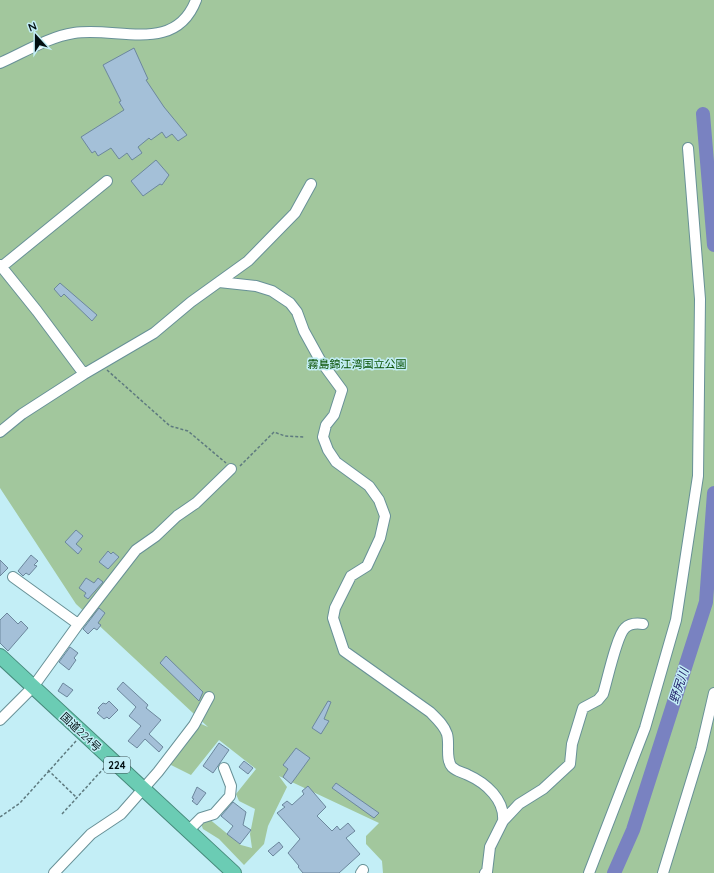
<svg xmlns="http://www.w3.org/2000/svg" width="714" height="873" font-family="Quicksand,'Noto Sans JP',sans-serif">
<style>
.green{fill:#a2c79d}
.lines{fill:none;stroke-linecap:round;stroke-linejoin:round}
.river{stroke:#7982c1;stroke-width:14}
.building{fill:#a4c0d8;stroke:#6c879d}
.minor-casing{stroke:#689197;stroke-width:12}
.highway-casing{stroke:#468a7b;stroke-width:16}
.path{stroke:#5e7a7f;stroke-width:1.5;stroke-dasharray:3 2;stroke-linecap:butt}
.minor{stroke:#fff;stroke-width:10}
.highway{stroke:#6bccb4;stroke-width:14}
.labels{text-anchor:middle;stroke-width:3;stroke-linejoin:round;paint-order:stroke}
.shield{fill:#c3eef6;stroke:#3c5256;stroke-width:1}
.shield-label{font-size:10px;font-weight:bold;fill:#020f12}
.park-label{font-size:11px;fill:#095103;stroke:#c3eef6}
.street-label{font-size:11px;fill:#020f12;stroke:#c3eef6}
.water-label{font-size:12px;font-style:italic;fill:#201f68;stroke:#c3eef6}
</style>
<rect width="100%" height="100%" fill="#c3eef6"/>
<!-- green -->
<path class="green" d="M0,0h714v873h-331l-1,-12 -16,-17v-8l13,-13 -100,-47 8,11 -19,39 -4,18 -20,21 -25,-26 -16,-10 -2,-5 7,-6 33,27 11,3 -2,-14 5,-25 -16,-8 -3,-7 20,-25 -37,-29 -28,35 -22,-11 30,-41 9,4 -132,-123 -76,-116z"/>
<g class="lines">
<!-- river -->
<path class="river" d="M703,114l11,131
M614,873l19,-43 73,-228 8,-109"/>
</g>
<!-- building -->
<path class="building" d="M134,48l14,31 -2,1 18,27 23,28 -9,6 -6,-7 -6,4 -4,-6 -11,8 -2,-2 -11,9 4,6 -10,7 -5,-7 -8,6 -8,-11 -13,8 -3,-5 -3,2 -11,-16 43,-27 -5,-8 2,-1 -18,-36z
M156,160l13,15 -7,10 -2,-1 -17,12 -12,-15z
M60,283l37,32 -5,6 -28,-27 -3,3 -7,-8z
M76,530l7,6 -7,8 6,5 -4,5 -13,-12z
M108,551l3,3 2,-2 6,5 -11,12 -9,-7z
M31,555l7,6 -4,4 3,1 -8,9 -3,-2 -3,3 -5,-5z
M0,560l8,8 -8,8z
M86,578l8,5 4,-5 5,4 -15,17 -4,-3 2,-3 -7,-5z
M99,608l6,5 -7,10 3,2 -4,5 -3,-2 -6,6 -5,-5z
M7,613l11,11 3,-3 7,7 -20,23 -8,-8v-23z
M70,647l8,6 -4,5 2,2 -7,10 -10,-8z
M166,656l37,36 -4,9 -39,-38z
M123,682l25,23 -2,3 15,12 -12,14 14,13 -4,5 -14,-13 -8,9 -9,-7 13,-15 -12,-10 7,-9 -19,-18z
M63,683l10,7 -6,7 -9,-6z
M109,701l9,9 -9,9 -2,-2 -3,2 -7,-6 3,-3 -2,-2 5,-5 3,1z
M328,701l3,1 -7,17 5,2 -8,13 -9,-6z
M219,743l10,7 -16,23 -10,-7z
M296,748l14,10 -19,26 -8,-7 5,-8 -5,-4z
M244,761l9,7 -5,6 -9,-7z
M336,783l43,30 -5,5 -42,-30z
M308,786l18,21 -9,9 15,15 5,-5 3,4 8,-7 7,8 -9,7 14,16 -21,19h-36l-5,-6 1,-1 -11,-13 12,-14 -23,-26 8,-6 -3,-2 5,-4 5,4 12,-11 -2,-3z
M197,787l9,6 -9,12 -5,-4 2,-2 -2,-1z
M233,802l13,10 -3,13 8,5 -11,14 -13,-10 6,-8 -12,-10z
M279,842l4,5 -10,9 -5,-5z"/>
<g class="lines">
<!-- minor casing -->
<g class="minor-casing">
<path id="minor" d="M0,63c23,-10 48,-26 74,-30 43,-7 101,22 122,-33
M0,265l37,46 47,63
M0,268l107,-87
M219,282l37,4 16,5 18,12 7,9 7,19 16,29 22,30 -8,25 -8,10 -3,12 5,13 8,12 33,24 10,14 6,16 -5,22 -13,28 -16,10 -16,32 -2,10 11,33 86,61c7,7 14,13 17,22 3,10 -2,25 5,33 5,5 11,5 16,8 18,8 37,25 35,46
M0,432l22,-18 62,-40 70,-41 37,-31 57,-41 47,-48 16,-29
M13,577l65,47
M0,720l33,-33 44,-61 59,-76 20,-14 21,-20 19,-13 35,-34
M188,831l13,-13 13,-4 16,-18 1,-10 -7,-18
M54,873l37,-39 30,-20 37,-42 36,-47 15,-28
M361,873l2,-3
M485,873l2,-1 3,-25 13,-26 16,-17 24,-15 27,-25 2,-20 11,-36 15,-8 5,-6c4,-13 14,-59 22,-66 5,-5 11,-5 18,-4
M589,873l56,-145 31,-108 22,-144 2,-177 -12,-151
M663,873l38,-124 13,-56"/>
</g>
<!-- highway casing -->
<g class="highway-casing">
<path id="highway" d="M0,656l234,217"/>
</g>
<!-- path -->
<path class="path" d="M107,370l63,56 18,5 38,32
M240,466l34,-34 11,4 20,1
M48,770l29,28
M62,814l42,-46
M0,817l20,-14 56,-62"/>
<!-- minor -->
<use href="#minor" class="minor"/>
<!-- highway -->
<use href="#highway" class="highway"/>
</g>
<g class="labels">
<!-- shield labels -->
<rect class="shield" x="104" y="757" width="26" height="16" rx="3"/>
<g class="shield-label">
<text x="117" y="769">224</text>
</g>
<!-- park labels -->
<g class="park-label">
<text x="357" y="368">霧島錦江湾国立公園</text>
</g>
<!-- street labels -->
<g class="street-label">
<text transform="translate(81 732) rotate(43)" y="4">国道224号</text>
</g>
<!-- water labels -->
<g class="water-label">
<text transform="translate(679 686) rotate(-72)" y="4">野尻川</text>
</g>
</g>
<!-- north arrow -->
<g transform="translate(36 36) rotate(339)" stroke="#c3eef6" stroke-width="3" paint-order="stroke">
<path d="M0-3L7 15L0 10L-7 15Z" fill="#020f12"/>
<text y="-6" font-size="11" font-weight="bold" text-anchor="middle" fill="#020f12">N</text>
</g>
</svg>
